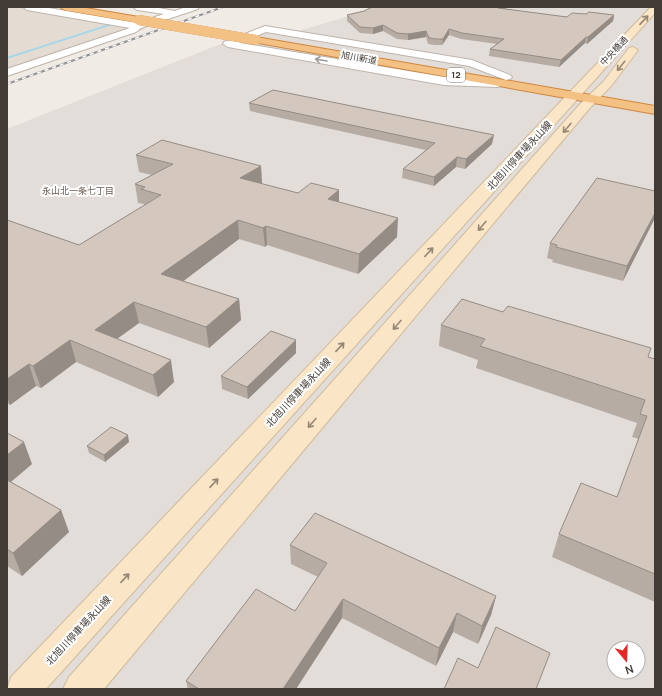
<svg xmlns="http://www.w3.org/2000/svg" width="662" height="696" font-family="Manrope,'Noto Sans JP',sans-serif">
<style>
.residential{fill:#e4dcd3}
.industrial{fill:#e3ddda;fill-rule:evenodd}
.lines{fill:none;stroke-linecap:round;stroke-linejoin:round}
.stream{fill:#a5d7e9;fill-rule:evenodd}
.minor-casing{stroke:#beb5ab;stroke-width:2}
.secondary-casing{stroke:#d0ba9b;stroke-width:2}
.trunk-casing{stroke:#cf8640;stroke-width:2}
.minor{fill:#fff;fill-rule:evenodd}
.secondary{fill:#fae6c6;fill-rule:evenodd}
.trunk{fill:#f3c184;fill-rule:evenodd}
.rail-casing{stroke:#949494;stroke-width:2}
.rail{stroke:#fff;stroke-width:1.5;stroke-dasharray:4;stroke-linecap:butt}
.trunk-bridge-casing{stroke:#cf8640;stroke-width:10;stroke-linecap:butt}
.trunk-bridge{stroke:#f3c184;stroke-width:10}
.wall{fill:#b6aca3}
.shaded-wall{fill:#948c85}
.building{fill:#d4c8be;stroke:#948c85}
.oneway{stroke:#958876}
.oneway2{stroke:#a09d9a}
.labels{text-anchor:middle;stroke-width:4;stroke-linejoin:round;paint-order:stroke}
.far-street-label{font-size:9px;fill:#423b35;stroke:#fff}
.shield{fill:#fff;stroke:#7b7672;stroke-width:1}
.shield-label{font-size:9px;font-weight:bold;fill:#423b35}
.far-neighbourhood-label{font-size:9px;fill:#64584d;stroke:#fff}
.street-label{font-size:10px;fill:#423b35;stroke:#fff}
</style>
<rect width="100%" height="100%" fill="#f1ebe5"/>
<!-- residential -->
<path class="residential" d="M7,7h19l120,22 -139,48z"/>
<!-- industrial -->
<path class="industrial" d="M379,7h276v682h-648v-560l256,-102 32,5zM614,648h24v24h-24z"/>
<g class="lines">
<!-- stream -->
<path class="stream" d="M159,7h6l-5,2z
M109,24l3,1 -105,34v-2z"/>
<!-- minor casing -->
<g class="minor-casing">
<path id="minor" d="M23,7h20l94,16 27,-9 -27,-4 -4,-3h20l22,4 11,-4h13l-1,2 -57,19 -5,4 -129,44v-7l123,-41 -103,-18z
M265,26l207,34 38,15 2,2 -2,2 -4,1 -37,-14 -203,-34 -26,11 204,34 54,2 4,2 2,2 -2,2 -4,2 -54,-2 -216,-38 -5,-3 1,-2z"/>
</g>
<!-- secondary casing -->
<g class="secondary-casing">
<path id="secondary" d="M651,7h4v6l-609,676h-39l4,-12z
M633,47l5,3 -26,35 -23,24 -485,580h-41l6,-12 512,-574 23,-22 25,-33z"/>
</g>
<!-- trunk casing -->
<g class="trunk-casing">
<path id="trunk" d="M60,7h20l59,10 5,3 -5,3 -75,-13z
M256,37l399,69v8l-403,-72 -1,-2 1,-2z"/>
</g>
<!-- minor -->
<use href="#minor" class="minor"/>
<!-- secondary -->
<use href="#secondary" class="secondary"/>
<!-- trunk -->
<use href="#trunk" class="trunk"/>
<!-- rail casing -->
<g class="rail-casing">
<path id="rail" d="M7,84l216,-77"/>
</g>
<!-- rail -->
<use href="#rail" class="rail"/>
<!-- trunk-bridge casing -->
<g class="trunk-bridge-casing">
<path id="trunk-bridge" d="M139,20l117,20"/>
</g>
<!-- trunk-bridge -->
<use href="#trunk-bridge" class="trunk-bridge"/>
</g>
<!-- wall -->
<path class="wall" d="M372,7h136l-3,2 62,8 19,-3 28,1 -1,6 -26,23 -2,-1 -26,24 -70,-11 1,-7 7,-5 -36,-5 -12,-4 -7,10h-7l-7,-1 -2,-7 -18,3 -11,-1 -14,-8 -10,3 -13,-1 -13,-12v-6l17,-4z
M249,103l243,41 -27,25 -9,-2 -22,19 -32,-8 1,-9 23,-19 -176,-39z
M136,155l125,11 1,18 36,9 41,-3v12l58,35 -39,37 -91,-29 -2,2 -26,-8 -56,42 56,18 2,21 -32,28 -70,-25 -22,16 57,43 -16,15 -82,-35 -35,26 -5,-2 -26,19 -3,-2v-183l72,25 65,-39v-2l-6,-1 -3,-19 17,-9 -13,-3z
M655,191v27l-32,63 -71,-19 1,-2 -6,-2 3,-15z
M441,325l207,32 7,2v243l-103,-45 7,-23 58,-37 22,-58 -7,-2 5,-14 -161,-55 2,-8 -39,-14z
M296,340v13l-48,46 -26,-10 -1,-13z
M7,433l25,31 -21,18 50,28 8,22 -47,44 -15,-10z
M129,442l-24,20 -16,-9 -2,-7z
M290,545l206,51 -5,19 -13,29 -25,-12 -17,34 -94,-48 -46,71h-108l-2,-8 109,-70 23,-34 -27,-13z"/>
<!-- shaded-wall -->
<path class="shaded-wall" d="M500,7h8l-11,7 1,-6z
M614,15l-1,6 -26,23 1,-7z
M383,25v6l-10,3v-6z
M449,29v6l-7,10 1,-6z
M426,31v6l-18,3v-6z
M586,37l-1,6 -26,24 2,-7z
M494,135l-2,9 -27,25 1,-10z
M457,157l-1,10 -22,19v-9z
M261,166l1,18 -22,-6z
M339,190v19l-11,-10z
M655,213v5l-32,63 4,-15z
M398,218l-1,19 -39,37 1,-20z
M238,220l1,19 -74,56 -4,-21z
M266,226l1,19 -2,2 -2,-19z
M239,299l2,21 -32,28 -3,-21z
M134,302l5,21 -39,28 -5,-21z
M70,340l6,22 -35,26 -8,-22z
M296,340v13l-48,46 -1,-12z
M171,360l3,22 -16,15 -5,-22z
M29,364l7,22 -26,19 -3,-9v-17z
M128,435l1,7 -24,20 -1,-7z
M24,442l8,22 -25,21v-30z
M61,510l8,22 -47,44 -9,-23z
M496,596l-5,19 -13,29 4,-18z
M343,599l-1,19 -46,71h-13z
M457,613l-4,19 -17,34 3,-18z"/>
<!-- building -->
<path class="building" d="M372,7h128l-2,1 69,9 5,-4 14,1 3,-2 25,3 -26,22h-2l-25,23 -71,-11 14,-10 -42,-6 -13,-4 -6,10h-7l-7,-1 -3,-7 -18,3 -11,-1 -14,-8 -10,3 -13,-1 -13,-12 17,-4z
M273,90l221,45 -28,24 -9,-2 -23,20 -31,-8 32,-26 -186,-40z
M162,140l99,26 -21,12 58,15 13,-10 28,7 -11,9 70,19 -39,36 -93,-28 -3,2 -25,-8 -77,54 78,25 -33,28 -72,-25 -39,28 76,30 -18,15 -83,-35 -37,26 -4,-2 -22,15v-159l72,25 82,-50 -20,-6 4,-2 -10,-3 38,-20 -37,-9z
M597,178l58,13v22l-28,53 -71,-19 1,-2 -7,-2z
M462,299l41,13 5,-6 143,42 -3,9 7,2v215l-96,-40 22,-51 36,14 30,-81 -7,-2 5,-14 -165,-54 5,-7 -44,-14z
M271,331l25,9 -49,47 -26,-11z
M111,427l17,8 -24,20 -17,-9z
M7,433l17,9 -17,13z
M7,480l54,30 -48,43 -6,-4z
M315,513l181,83 -14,30 -25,-13 -18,35 -96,-49 -60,90h-84l-13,-8 70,-92 39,22 32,-48 -37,-18z
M496,627l54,26 -14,36h-92l14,-31 20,10z"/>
<!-- one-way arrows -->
<defs><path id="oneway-shaft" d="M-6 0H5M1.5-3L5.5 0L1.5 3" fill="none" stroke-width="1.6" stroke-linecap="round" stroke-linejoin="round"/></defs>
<g class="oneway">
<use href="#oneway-shaft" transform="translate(644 20) rotate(-47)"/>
<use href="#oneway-shaft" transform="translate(621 66) rotate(129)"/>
<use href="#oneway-shaft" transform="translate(567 128) rotate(131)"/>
<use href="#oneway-shaft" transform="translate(482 226) rotate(131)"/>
<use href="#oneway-shaft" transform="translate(429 252) rotate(-47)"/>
<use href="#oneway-shaft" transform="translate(397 325) rotate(131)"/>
<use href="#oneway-shaft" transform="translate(340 347) rotate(-47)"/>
<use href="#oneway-shaft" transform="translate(312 423) rotate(131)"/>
<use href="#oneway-shaft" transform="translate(214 483) rotate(-47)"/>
<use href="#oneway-shaft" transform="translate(125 578) rotate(-47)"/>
</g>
<use class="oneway2" href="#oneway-shaft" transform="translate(321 60) rotate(-170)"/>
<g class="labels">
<!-- far-street labels -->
<g class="far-street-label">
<text transform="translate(614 51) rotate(-47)" y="3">中央橋通</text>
<text transform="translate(359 58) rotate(10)" y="3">旭川新道</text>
</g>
<!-- shield labels -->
<rect class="shield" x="447" y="68" width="18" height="14" rx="3"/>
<g class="shield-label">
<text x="456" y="78">12</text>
</g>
<!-- far-neighbourhood labels -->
<g class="far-neighbourhood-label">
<text x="78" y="194">永山北一条七丁目</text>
</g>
<!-- street labels -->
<g class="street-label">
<text transform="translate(519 155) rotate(-47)" y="4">北旭川停車場永山線</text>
<text transform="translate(298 392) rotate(-47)" y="4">北旭川停車場永山線</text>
<text transform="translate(78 630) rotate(-47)" y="4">北旭川停車場永山線</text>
</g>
</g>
<!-- border -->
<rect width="662" height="696" fill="none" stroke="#423b35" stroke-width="16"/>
<!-- north arrow -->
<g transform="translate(626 660) rotate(161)"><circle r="19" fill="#ffffff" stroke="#b3b1ae"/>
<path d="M0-3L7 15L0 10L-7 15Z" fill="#e72725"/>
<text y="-6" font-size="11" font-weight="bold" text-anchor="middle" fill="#423b35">N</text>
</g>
</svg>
